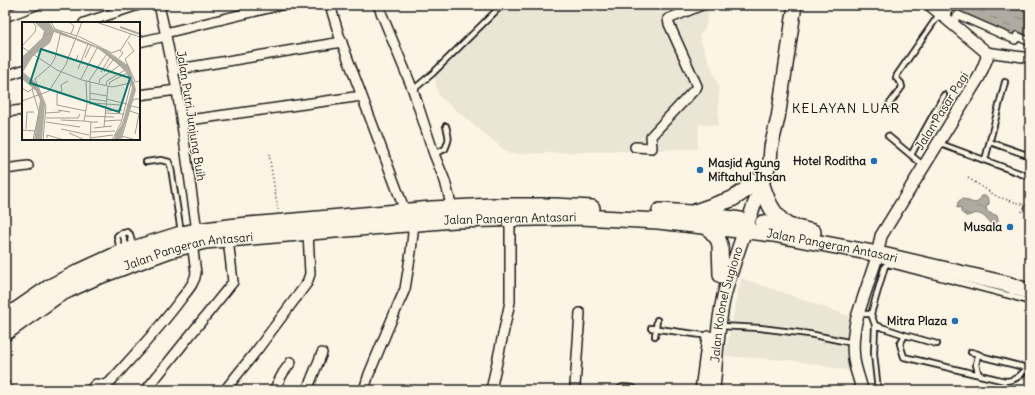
<svg xmlns="http://www.w3.org/2000/svg" width="1035" height="395" font-family="Delius,sans-serif">
<style>
.built{fill:#ebe5d6}
.water{fill:url(#water-ripples);stroke:#75726c}
.lines{fill:none;stroke-linecap:round;stroke-linejoin:round}
.service-casing{stroke:#1c1c1c;stroke-width:8}
.pedestrian-casing{stroke:#1c1c1c;stroke-width:10}
.minor-casing{stroke:#1c1c1c;stroke-width:12}
.tertiary-casing{stroke:#1c1c1c;stroke-width:14}
.secondary-casing{stroke:#1c1c1c;stroke-width:16}
.trunk-casing{stroke:#1c1c1c;stroke-width:18}
.path{stroke:#1c1c1c;stroke-width:1.5;stroke-dasharray:1 3;stroke-linecap:butt}
.service{stroke:#fcf5e5;stroke-width:4.5}
.pedestrian{stroke:#fcf5e5;stroke-width:7}
.minor{stroke:#fcf5e5;stroke-width:9}
.tertiary{stroke:#fcf5e5;stroke-width:11}
.secondary{stroke:#fcf5e5;stroke-width:13}
.trunk{stroke:#fcf5e5;stroke-width:15}
.poi-dot{fill:#1f6fb2;stroke:#fcf5e5;stroke-width:1.5}
.labels{text-anchor:middle;stroke-width:3;stroke-linejoin:round;paint-order:stroke}
.street-label{font-size:12px;fill:#1c1c1c;stroke:#fcf5e5}
.poi-label{font-size:12px;font-weight:bold;fill:#1c1c1c;stroke:#fcf5e5;text-anchor:end}
.quarter-label{font-size:14px;letter-spacing:1px;fill:#1c1c1c;stroke:#fcf5e5}
.inset-river{fill:none;stroke:#b0aba1;stroke-width:2}
.inset-road{fill:none;stroke:#a29e95;stroke-width:1}
.view{fill:#0f766e;fill-opacity:0.15;stroke:#0f766e;stroke-width:2}
.inset-edge{fill:none;stroke:#1c1c1c;stroke-width:2}
</style>
<defs>
<pattern id="water-ripples" width="26" height="14" patternUnits="userSpaceOnUse"><rect width="26" height="14" fill="#b0aba1"/><path d="M2 4q2-2 4 0t4 0M15 11q2-2 4 0t4 0" fill="none" stroke="#8e8a82"/></pattern>
</defs>
<rect width="100%" height="100%" fill="#fcf5e5"/>
<filter id="ink" filterUnits="userSpaceOnUse"><feTurbulence type="fractalNoise" baseFrequency=".025" numOctaves="2"/><feDisplacementMap in="SourceGraphic" scale="8" xChannelSelector="R" yChannelSelector="G"/><feConvolveMatrix kernelMatrix="1 2 1 2 8 2 1 2 1" color-interpolation-filters="sRGB"/></filter>
<g filter="url(#ink)">
<!-- built -->
<path class="built" d="M498,5h212l-5,24 -6,7 20,51 -1,39 -19,-2 -2,25 -188,5 -70,-58 -5,-19z
M741,278l111,39 -2,16 -1,38 -51,-10 -73,-5z"/>
<!-- water -->
<path class="water" d="M948,5h82v35l-20,-9 -2,3 -42,-18z
M982,196h4l3,3v5l-3,3 1,4c4,5 12,1 11,10l-3,3 -5,-1c-5,-6 -9,-11 -17,-9 -3,1 -5,2 -7,2l-5,-4v-5l-4,1 1,-6 4,-3c5,0 11,6 16,3 2,-2 2,-4 4,-6z"/>
<g class="lines">
<!-- service casing -->
<g class="service-casing">
<path id="service" d="M413,90l20,-17 69,-68
M888,106l14,-19 -1,-4 -5,-5 1,-3 43,-62
M888,136l36,30
M990,142l40,14
M938,143l92,34
M434,154l11,-5c5,-11 4,-11 1,-23
M911,155l33,-60
M985,160l20,-78
M146,162l15,-2 8,2 2,6 10,64
M122,233l5,15
M120,250l-3,-14 1,-1 9,-3 3,2 3,13
M1012,293l-1,3 19,6
M859,314h12l4,11 30,10 -5,9 4,13 101,24c12,0 18,-8 25,-17
M871,314l14,-48 3,-2 123,32
M875,325l-1,29 4,36
M720,326l40,2 49,6 44,9
M651,328l58,8
M905,335l32,9
M655,336l2,-16
M971,352l7,2 -2,11 3,10
M978,354l6,3 43,11"/>
</g>
<!-- pedestrian casing -->
<g class="pedestrian-casing">
<path id="pedestrian" d="M952,24l6,-9 57,25 2,-4 13,6"/>
</g>
<!-- minor casing -->
<g class="minor-casing">
<path id="minor" d="M159,5l7,31 11,54 20,141
M330,5l9,30 66,176
M378,5l35,85 21,64 11,27 7,27
M5,17l31,-12
M943,17l7,-12
M84,23l54,-18
M165,33l116,-28
M139,42l27,-6
M986,52l44,6
M173,70l169,-28
M11,74l12,-4
M139,95l38,-5
M5,112l18,-2
M182,121l180,-25
M635,147l17,1 -1,-12 45,-48 1,-2 -28,-62 -1,-5 34,-14
M5,169l23,-3
M90,390l6,-6 9,1 5,-3c24,-27 49,-53 71,-83 6,-8 14,-16 15,-26l-4,-30
M146,390l87,-108 -5,-43
M225,390l32,-40 50,-67 3,-9 -2,-42
M274,390l9,-17 8,-11
M307,390l15,-37
M364,390l5,-16 20,-48 16,-37 6,-37 3,-29
M491,390l19,-88v-84
M576,390l-1,-4 5,-73
M621,390l2,-1 10,1"/>
</g>
<!-- tertiary casing -->
<g class="tertiary-casing">
<path id="tertiary" d="M879,246l2,-10 43,-70 55,-89 8,-19 -1,-6 -56,-47
M5,387l2,3
M862,390c-2,-10 -7,-21 -8,-31 -2,-15 0,-31 4,-45l20,-60"/>
</g>
<!-- secondary casing -->
<g class="secondary-casing">
<g id="secondary">
<path d="M702,390l7,-52"/>
<path id="s1" d="M713,390c3,-31 4,-64 11,-94 12,-46 30,-90 46,-134l1,-15 7,-29 17,-113"/>
</g>
</g>
<!-- trunk casing -->
<g class="trunk-casing">
<g id="trunk">
<path d="M762,185c6,18 11,30 26,41"/>
<path d="M660,211l31,2 49,7"/>
<path d="M695,212l37,-13 11,-7 11,-11"/>
<path d="M763,223l25,3 25,6"/>
<path d="M707,226l11,13 2,6 1,30"/>
<path d="M5,318l45,-31 31,-16 39,-18 61,-19 16,-3 40,-5 195,-17 60,-3h63l37,2"/>
<path id="s2" d="M5,333l53,-38 10,-5 26,-12 76,-28 35,-9 249,-21 127,-3 77,4 115,13 105,20 129,30 23,8"/>
</g>
</g>
<!-- path -->
<path class="path" d="M269,154l9,56
M968,178l30,19 27,8
M1022,212l3,-7 5,1"/>
<!-- service -->
<use href="#service" class="service"/>
<!-- pedestrian -->
<use href="#pedestrian" class="pedestrian"/>
<!-- minor -->
<use href="#minor" class="minor"/>
<!-- tertiary -->
<use href="#tertiary" class="tertiary"/>
<!-- secondary -->
<use href="#secondary" class="secondary"/>
<!-- trunk -->
<use href="#trunk" class="trunk"/>
</g>
</g>
<!-- markers -->
<g class="poi-dot">
<circle cx="874" cy="161" r="4"/>
<circle cx="700" cy="170" r="4"/>
<circle cx="1010" cy="227" r="4"/>
<circle cx="955" cy="321" r="4"/>
</g>
<g class="labels">
<!-- street labels -->
<g class="street-label">
<text transform="translate(942 111) rotate(-58)" y="4">Jalan Pasar Pagi</text>
<text transform="translate(191 116) rotate(81)" y="4">Jalan Putri Junjung Buih</text>
<text dy="4" stroke="none"><textPath href="#s2" startOffset="528">Jalan Pangeran Antasari</textPath></text>
<text dy="4" stroke="none"><textPath href="#s2" startOffset="852">Jalan Pangeran Antasari</textPath></text>
<text dy="4" stroke="none"><textPath href="#s2" startOffset="204">Jalan Pangeran Antasari</textPath></text>
<text dy="4" stroke="none"><textPath href="#s1" startOffset="87">Jalan Kolonel Sugiono</textPath></text>
</g>
<!-- poi labels -->
<g class="poi-label">
<text x="866" y="165">Hotel Roditha</text>
<text x="708" y="167" text-anchor="start">Masjid Agung<tspan x="708" dy="14">Miftahul Ihsan</tspan></text>
<text x="1002" y="231">Musala</text>
<text x="947" y="325">Mitra Plaza</text>
</g>
<!-- quarter labels -->
<g class="quarter-label">
<text x="846" y="113">KELAYAN LUAR</text>
</g>
</g>
<!-- overview -->
<g transform="translate(22 22)">
<rect width="118" height="118" fill="#fcf5e5"/>
<path d="M12,0h15l5,7 52,21 23,16 7,24 -16,50h-6l1,-5 7,-11 10,-36 -5,-16 -30,-25 -43,-15 -4,11 -17,13 -10,16 13,11 9,22 -3,35h-8l6,-40 -4,-9 -14,-12v-22l20,-19 2,-7z" fill="#b0aba1"/>
<path class="inset-river" d="M98,5l20,7"/>
<path class="inset-road" d="M29,0l4,7 22,7M47,0l5,4 -3,8M74,0l44,15M38,12l16,5M56,14l34,17 7,-3 4,3 -4,5M55,18l21,8 19,14 10,11 4,9M106,20l6,9 -9,8 10,22M0,24l13,-14 1,-6 -4,-4M0,25l35,23 25,10 30,7 28,-6M98,29l11,-17M48,36l6,3 2,-6M63,36l6,-13M29,43l4,-7 6,-27M56,47l10,-25M79,50l9,-15M82,50l9,-12M59,57l16,-31M46,59l-7,4 1,6 -5,3v11l29,6M64,59l1,23 -3,17 7,1M67,59l17,-26M68,60v23M77,61l1,-4 20,-14M84,63l1,-4 18,-11M87,63l1,-3 17,-9M0,66l6,4 10,-8M10,67l7,23 -6,28M68,71l17,3M69,77l15,2M84,77l21,5M0,79l27,-10 17,-27 16,-42M71,81l13,1M84,82l14,1M105,83l13,3M108,84l4,-7h6M36,88l12,2M0,89v13M83,89l17,-1M108,89l9,3 -4,20M24,91l14,-1 1,-2M83,91l19,1M63,94l29,1M24,96h32l2,-4M39,98l23,1M82,99l17,-1M24,100l34,5M82,105l4,-41M72,106l18,-2M4,107l1,-17h7M39,107l28,6M0,108l13,1M68,110l25,-1M47,111l16,7M99,114l12,3M25,116v-3l17,5M68,116l23,-3M21,118l3,-34 -11,-27 15,-13M68,118l1,-18h7M90,118l9,-17 10,-40M99,118l10,-34"/>
<path class="view" d="M19,27l89,29 -11,34 -89,-29z"/>
<rect width="118" height="118" class="inset-edge"/>
</g>
<!-- margin -->
<rect width="1035" height="395" fill="none" stroke="#fcf5e5" stroke-width="20"/>
<rect x="10" y="10" width="1015" height="375" fill="none" stroke="#1c1c1c" stroke-width="1.5" filter="url(#ink)"/>
</svg>
